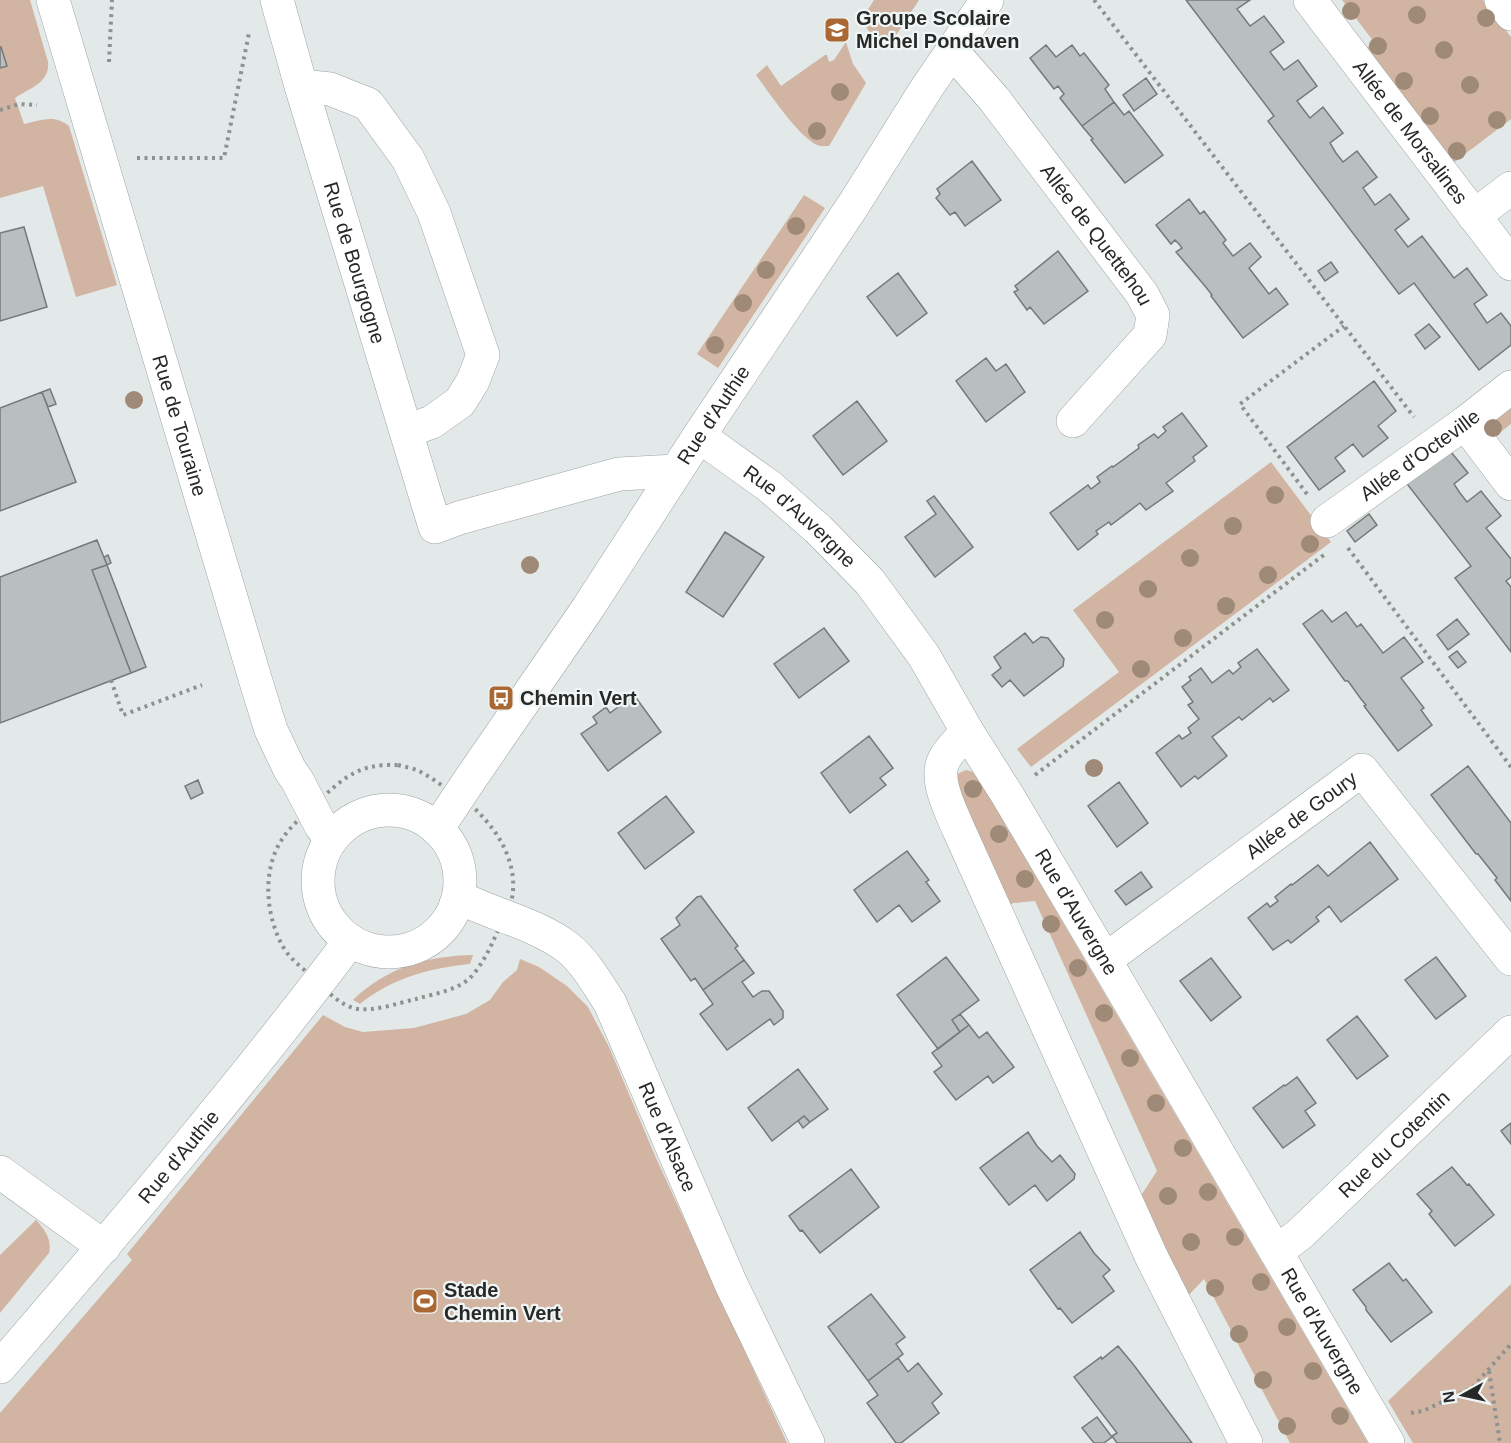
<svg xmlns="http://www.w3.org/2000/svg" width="1511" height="1443" font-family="Helvetica,sans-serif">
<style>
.green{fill:#d1b4a1}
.building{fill:#b8bfbe;stroke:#747979;stroke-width:1.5}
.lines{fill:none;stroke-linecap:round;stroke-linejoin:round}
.minor-casing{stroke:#9da4a3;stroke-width:34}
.path{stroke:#8d9291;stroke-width:4;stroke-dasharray:3 4.5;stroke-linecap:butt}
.minor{stroke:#fff;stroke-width:33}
.tree{fill:#9f8a77}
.labels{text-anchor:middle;stroke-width:4.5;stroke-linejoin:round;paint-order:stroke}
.poi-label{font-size:20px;font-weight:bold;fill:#272929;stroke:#f0f6f6;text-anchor:start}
.street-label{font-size:20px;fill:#272929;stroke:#f0f6f6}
</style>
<rect width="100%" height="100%" fill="#e3e9e8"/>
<!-- green -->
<path class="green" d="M0,0h30l18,62c2,21 -18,26 -33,36l9,26c18,-4 30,-10 45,2l48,159 -41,12 -33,-111 -43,12z
M874,0h45l-32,49 -14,-10 -11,-20z
M1342,0h141l28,37v82l-59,45 -87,-115 9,-7z
M846,42l7,22 13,19 -37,63c-3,0 -6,0 -9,0 -19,-5 -52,-55 -64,-71l11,-10 14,21 44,-31h2l2,7 5,-2z
M804,195l21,13 -107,160 -21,-14z
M1511,403v21l-13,10 -10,-13z
M1271,462l60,80 -300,225 -14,-18 102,-77 -46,-62z
M966,770l7,2 4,4 391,667h-78l-86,-164 -17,18 -47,-100 17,-26 -122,-270 -22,2 -6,4 -53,-128 5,-6z
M473,955l-3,9c-40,4 -78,14 -110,40l-7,-4c34,-33 75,-44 120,-45z
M520,959l19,8 28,19 21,21 21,40 47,111 131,285h-787v-30l132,-153 -5,-6 196,-239 22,12 18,5 51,-4 52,-14 24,-14 13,-18 14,-12z
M36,1220c9,10 16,19 13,33l-49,60v-58z
M1511,1284v159h-98l-25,-42z"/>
<!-- building -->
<path class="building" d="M1186,0h64l-13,9 13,17 14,-10 20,26 -14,10 14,18 14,-10 19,26 -20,15 6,8 7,9 13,-11 20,26 -13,10 6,10 7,9 14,-11 20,26 -14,11 12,17 15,-11 19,25 -14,11 13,17 14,-11 32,42 13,-10 20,27 -13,9 13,19 14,-10 10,13v19l-32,25 -65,-87 -15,11 -131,-173 6,-5z
M1046,45l10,12 16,-12 8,11 4,-3 25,32 -4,4 9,13 -32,24 -22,-28 4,-4 -6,-8 -4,3 -24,-31z
M1,47l6,19 -7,2v-20z
M1146,78l11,16 -23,17 -11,-16z
M1114,102l10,13 5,-4 34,44 -38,28 -34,-43 2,-1 -11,-13z
M972,161l29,39 -36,26 -10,-14 -5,3 -14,-17 4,-4 -3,-5z
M1189,199l11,15 4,-3 22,29 -3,3 10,13 17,-13 11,14 -12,11 20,26 7,-6 12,16 -45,34 -32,-42 1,-1 -7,-9 -29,-34 6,-4 -3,-4 -4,-4 -4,4 -15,-19z
M24,227l23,80 -47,14v-88z
M1058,251l30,40 -44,33 -14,-17 -3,3 -13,-18 4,-2 -3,-4z
M1331,262l7,10 -13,9 -7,-10z
M898,273l29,40 -30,23 -30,-39z
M1429,324l11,13 -15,12 -10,-14z
M986,358l10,13 10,-7 19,28 -39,30 -30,-41z
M1374,381l22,30 -18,15 10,12 -25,19 -10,-13 -18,14 10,13 -26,19 -32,-43z
M50,389l6,15 -8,3 -6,-15z
M42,392l34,90 -76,29v-103z
M857,401l30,40 -44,34 -30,-39z
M1182,413l25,33 -14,11 2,4 -29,22 7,8 -27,19 -6,-7 -29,22 -2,-3 -13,9 2,3 -20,16 -28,-37 38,-28 3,4 9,-7 -3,-5 15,-11 1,1 26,-19 -1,-3 16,-11 4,4 8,-7 -3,-4z
M1447,447l21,26 -14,11 6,9 7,9 14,-11 20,25 -15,12 25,31v18l-5,4 5,6v65l-56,-74 16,-12 -67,-86z
M934,496l39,51 -38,30 -30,-40 31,-23 -9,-13z
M1369,514l8,11 -22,17 -8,-11z
M725,532l39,25 -41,60 -37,-25z
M97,540l10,25 -15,5 39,103 -131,50v-146z
M108,555l3,8 -4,2 -3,-8z
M107,565l39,102 -15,6 -39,-103z
M1322,610l10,12 14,-10 11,15 4,-3 22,29 21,-16 19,25 -22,16 23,30 -3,2 11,15 -34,26 -34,-45 2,-1 -5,-6 -13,-18h-3l-42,-57z
M1457,619l12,15 -21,16 -11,-15z
M824,628l25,33 -50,37 -25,-34z
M1025,633l8,10 8,-6 7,1 16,21 -1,7 -39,30 -14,-16 -8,7 -10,-12 9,-7 -7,-11z
M1257,649l32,41 -16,12 -3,-4 -28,22 -3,-3 -27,20 15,19 -29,23 -3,-3 -14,11 -25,-34 23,-18 3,4 9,-6 -3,-5 11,-9 -11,-14 5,-3 -11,-15 9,-7 -2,-3 12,-9 11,15 17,-13 4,4 8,-7 -3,-4z
M1457,651l9,11 -8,6 -9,-11z
M634,695l27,37 -53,39 -27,-37 16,-11 -4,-6 13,-10 4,6z
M869,736l24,32 -13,10 6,7 -36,28 -29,-40z
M1468,766l43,57v78l-16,-21 2,-2 -19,-24h-2l-45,-59z
M198,780l5,13 -12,6 -6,-13z
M1119,782l29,41 -31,24 -29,-41z
M666,796l28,36 -49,37 -27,-36z
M1370,842l28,37 -57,43 -12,-16 -13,11 3,4 -28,22 -3,-3 -15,10 -25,-32 19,-15 3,4 8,-6 -3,-4 16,-13 1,1 26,-20 10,11z
M907,851l22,29 -3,2 14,19 -28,21 -13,-17 -22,17 -23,-32z
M1141,872l11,15 -26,18 -11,-14z
M701,896l37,50 -3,2 9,12 -41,30 -8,-12 -4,3 -30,-42 19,-14 -4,-7 21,-21z
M946,957l33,43 -27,20 8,12 -22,17 -41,-54z
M1436,957l30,39 -30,23 -31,-39z
M1211,958l30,39 -30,24 -31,-40z
M744,960l10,13 -12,9 11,15 9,-6h7l14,20v7l-9,7 -4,-6 -43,31 -27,-36 13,-10 -10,-14z
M960,1014l9,11 -9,7 -8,-12z
M1357,1016l31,40 -31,23 -30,-39z
M969,1025l10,13 8,-6 27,35 -21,16 -5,-7 -32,24 -22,-28 8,-6 -10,-13z
M798,1069l30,40 -18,13 -6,-6 -32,25 -24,-33z
M1297,1077l19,26 -11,8 10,14 -32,23 -30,-40 31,-23 1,1z
M804,1116l6,6 -7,6 -5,-7z
M1511,1123v21l-10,-13z
M1028,1132l9,14 15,16 8,-7 15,19 -1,5 -27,22 -12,-16 -26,20 -29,-37z
M1452,1167l15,18 2,-1 25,31 -39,31 -26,-32 3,-3 -15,-17z
M851,1169l28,38 -59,46 -18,-23 -2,1 -11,-15z
M1080,1232l14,21 16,17 -7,6 11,15 -42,32 -12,-15 -2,1 -28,-39z
M1389,1263l14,18 3,-2 26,33 -41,30 -25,-32v-3l-13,-17z
M871,1294l34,43 -9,7 7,10 -35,27 -40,-54z
M1118,1346l15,18 59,79h-75l-5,-7 5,-3 -43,-56 27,-20 1,2z
M898,1358l10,14 10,-9 24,31 -10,9 7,10 -38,30h-5l-29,-40 11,-8 -10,-14z
M1097,1417l15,20 -8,6h-10l-12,-15z"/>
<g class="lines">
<!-- minor casing -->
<g class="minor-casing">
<g id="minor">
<path id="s1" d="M53,0l204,685 14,45 19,40 7,10 24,46 10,14"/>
<path id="s2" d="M277,0l24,86 134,441 24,-9 160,-44 57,-3"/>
<path id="s3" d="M1310,0l201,264"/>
<path d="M1501,0l10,14"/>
<path id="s4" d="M952,51l42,48 148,195 11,21 -3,20 -77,86"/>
<path d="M301,86l29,3 38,15 40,55 26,54 49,142 -10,26 -13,21 -28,20 -25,9"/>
<path d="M1474,216l37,-28"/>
<path d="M1465,423l46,61"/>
<path id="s5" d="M699,436l70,50 49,43 52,53 54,74 43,75 41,65 97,164 283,483"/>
<path id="s6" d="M1327,521l138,-98 46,-36"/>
<path d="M967,731c-7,9 -16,17 -22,27 -12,19 5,51 13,70l194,430 94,185"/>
<circle cx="389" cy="881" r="71"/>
<path id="s7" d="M437,829l34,-51 117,-170 111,-172 155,-232 72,-115 61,-89"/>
<path id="s8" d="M456,904l13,-2c33,15 70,24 98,45 18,14 31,38 43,56l121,281 77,159"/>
<path id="s9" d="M1105,960l257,-190 149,189"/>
<path d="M0,1172l104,75"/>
<path id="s10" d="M1276,1252l24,-18 211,-202"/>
<path id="s11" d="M0,1367c120,-139 239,-279 350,-426"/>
</g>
</g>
<!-- path -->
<path class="path" d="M1094,0l320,417
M109,62l3,-62
M0,110l19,-6 18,1
M137,158h87l25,-125
M1307,494l-67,-90 104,-78
M1348,548l163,219
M111,680l12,35 79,-30
M398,765c7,2 15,3 21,6 14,7 26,17 38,25 7,6 16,10 22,17 22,22 39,53 33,85 -1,7 -6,14 -9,21 -8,18 -15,36 -27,52 -13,19 -40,22 -60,28 -18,4 -45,14 -63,9 -16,-5 -30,-21 -43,-33 -10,-9 -21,-17 -28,-30 -16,-30 -20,-74 -1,-104 8,-14 22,-25 34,-36 15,-15 34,-34 56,-38 8,-2 18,-2 27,-2z
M1035,775l290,-221
M1489,1371l11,72
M1411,1413l12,-2 49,-23 39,-44"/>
<!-- minor -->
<use href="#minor" class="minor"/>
</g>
<!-- trees -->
<g class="tree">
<circle cx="1351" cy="11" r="9"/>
<circle cx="1417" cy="15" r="9"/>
<circle cx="1486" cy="18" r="9"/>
<circle cx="1378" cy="46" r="9"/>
<circle cx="1444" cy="50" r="9"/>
<circle cx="1404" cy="81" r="9"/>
<circle cx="1470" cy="85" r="9"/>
<circle cx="840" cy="92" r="9"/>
<circle cx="1430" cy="116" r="9"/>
<circle cx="1497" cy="120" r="9"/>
<circle cx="817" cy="131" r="9"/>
<circle cx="1457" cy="151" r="9"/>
<circle cx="796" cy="226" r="9"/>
<circle cx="766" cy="270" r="9"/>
<circle cx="743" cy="303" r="9"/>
<circle cx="715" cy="345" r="9"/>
<circle cx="134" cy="400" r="9"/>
<circle cx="1493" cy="428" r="9"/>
<circle cx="1275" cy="495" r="9"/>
<circle cx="1233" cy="526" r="9"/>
<circle cx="1310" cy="544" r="9"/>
<circle cx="1190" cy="558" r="9"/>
<circle cx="530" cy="565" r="9"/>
<circle cx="1268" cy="575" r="9"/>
<circle cx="1148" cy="589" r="9"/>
<circle cx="1226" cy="606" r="9"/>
<circle cx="1105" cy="620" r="9"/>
<circle cx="1183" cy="638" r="9"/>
<circle cx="1141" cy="669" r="9"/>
<circle cx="1094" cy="768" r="9"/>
<circle cx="973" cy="789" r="9"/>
<circle cx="999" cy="834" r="9"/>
<circle cx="1025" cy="879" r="9"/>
<circle cx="1051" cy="924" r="9"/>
<circle cx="1078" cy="968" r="9"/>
<circle cx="1104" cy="1013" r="9"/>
<circle cx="1130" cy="1058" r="9"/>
<circle cx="1156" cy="1103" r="9"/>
<circle cx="1183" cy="1148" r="9"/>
<circle cx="1208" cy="1192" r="9"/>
<circle cx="1168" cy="1196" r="9"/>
<circle cx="1235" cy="1237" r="9"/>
<circle cx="1191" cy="1242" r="9"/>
<circle cx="1261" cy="1282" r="9"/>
<circle cx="1215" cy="1288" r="9"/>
<circle cx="1287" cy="1327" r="9"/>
<circle cx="1239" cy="1334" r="9"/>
<circle cx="1313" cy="1371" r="9"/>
<circle cx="1263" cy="1380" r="9"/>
<circle cx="1340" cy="1416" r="9"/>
<circle cx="1287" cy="1426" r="9"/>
</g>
<!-- icons -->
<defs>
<g id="school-square" transform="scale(1.35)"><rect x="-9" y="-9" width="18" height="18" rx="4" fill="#a96833" stroke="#f0f6f6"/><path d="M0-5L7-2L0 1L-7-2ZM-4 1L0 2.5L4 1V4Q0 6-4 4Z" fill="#fff"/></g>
<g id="bus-square" transform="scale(1.35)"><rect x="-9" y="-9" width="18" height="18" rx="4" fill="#a96833" stroke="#f0f6f6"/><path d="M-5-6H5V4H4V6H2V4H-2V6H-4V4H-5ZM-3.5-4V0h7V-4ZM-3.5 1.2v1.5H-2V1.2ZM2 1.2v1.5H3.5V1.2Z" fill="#fff"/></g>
<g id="stadium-square" transform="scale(1.35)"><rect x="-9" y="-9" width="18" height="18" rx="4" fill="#a96833" stroke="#f0f6f6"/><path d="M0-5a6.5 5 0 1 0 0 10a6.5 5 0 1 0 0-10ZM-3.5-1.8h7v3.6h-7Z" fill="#fff"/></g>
</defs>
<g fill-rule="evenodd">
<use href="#school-square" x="837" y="30"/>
<use href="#bus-square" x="501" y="698"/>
<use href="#stadium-square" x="425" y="1301"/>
</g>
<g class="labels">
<!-- poi labels -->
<g class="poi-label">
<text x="856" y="25">Groupe Scolaire<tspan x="856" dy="23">Michel Pondaven</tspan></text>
<text x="520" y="705">Chemin Vert</text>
<text x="444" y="1297">Stade<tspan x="444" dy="23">Chemin Vert</tspan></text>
</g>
<!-- street labels -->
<g class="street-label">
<text dy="7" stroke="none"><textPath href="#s3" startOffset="166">Allée de Morsalines</textPath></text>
<text dy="7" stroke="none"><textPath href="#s4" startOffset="234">Allée de Quettehou</textPath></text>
<text dy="7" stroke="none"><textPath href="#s2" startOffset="274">Rue de Bourgogne</textPath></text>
<text dy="7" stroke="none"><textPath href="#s7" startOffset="498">Rue d'Authie</textPath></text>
<text dy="7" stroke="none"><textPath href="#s1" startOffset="444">Rue de Touraine</textPath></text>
<text dy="7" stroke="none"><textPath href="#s6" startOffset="114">Allée d'Octeville</textPath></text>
<text dy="7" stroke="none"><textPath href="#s5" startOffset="129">Rue d'Auvergne</textPath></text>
<text dy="7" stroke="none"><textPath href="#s9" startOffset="244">Allée de Goury</textPath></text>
<text dy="7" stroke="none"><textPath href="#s5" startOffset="615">Rue d'Auvergne</textPath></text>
<text dy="7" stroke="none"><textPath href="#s8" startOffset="338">Rue d'Alsace</textPath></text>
<text dy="7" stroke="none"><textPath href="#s10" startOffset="160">Rue du Cotentin</textPath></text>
<text dy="7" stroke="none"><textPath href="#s11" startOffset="276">Rue d'Authie</textPath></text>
<text dy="7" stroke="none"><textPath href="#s5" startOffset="1101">Rue d'Auvergne</textPath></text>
</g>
</g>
<!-- north arrow -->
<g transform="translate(1463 1395) rotate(262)" stroke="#f0f6f6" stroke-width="4.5" paint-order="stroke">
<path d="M0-4.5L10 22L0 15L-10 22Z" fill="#272929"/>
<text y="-9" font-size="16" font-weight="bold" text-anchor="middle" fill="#272929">N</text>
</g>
</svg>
